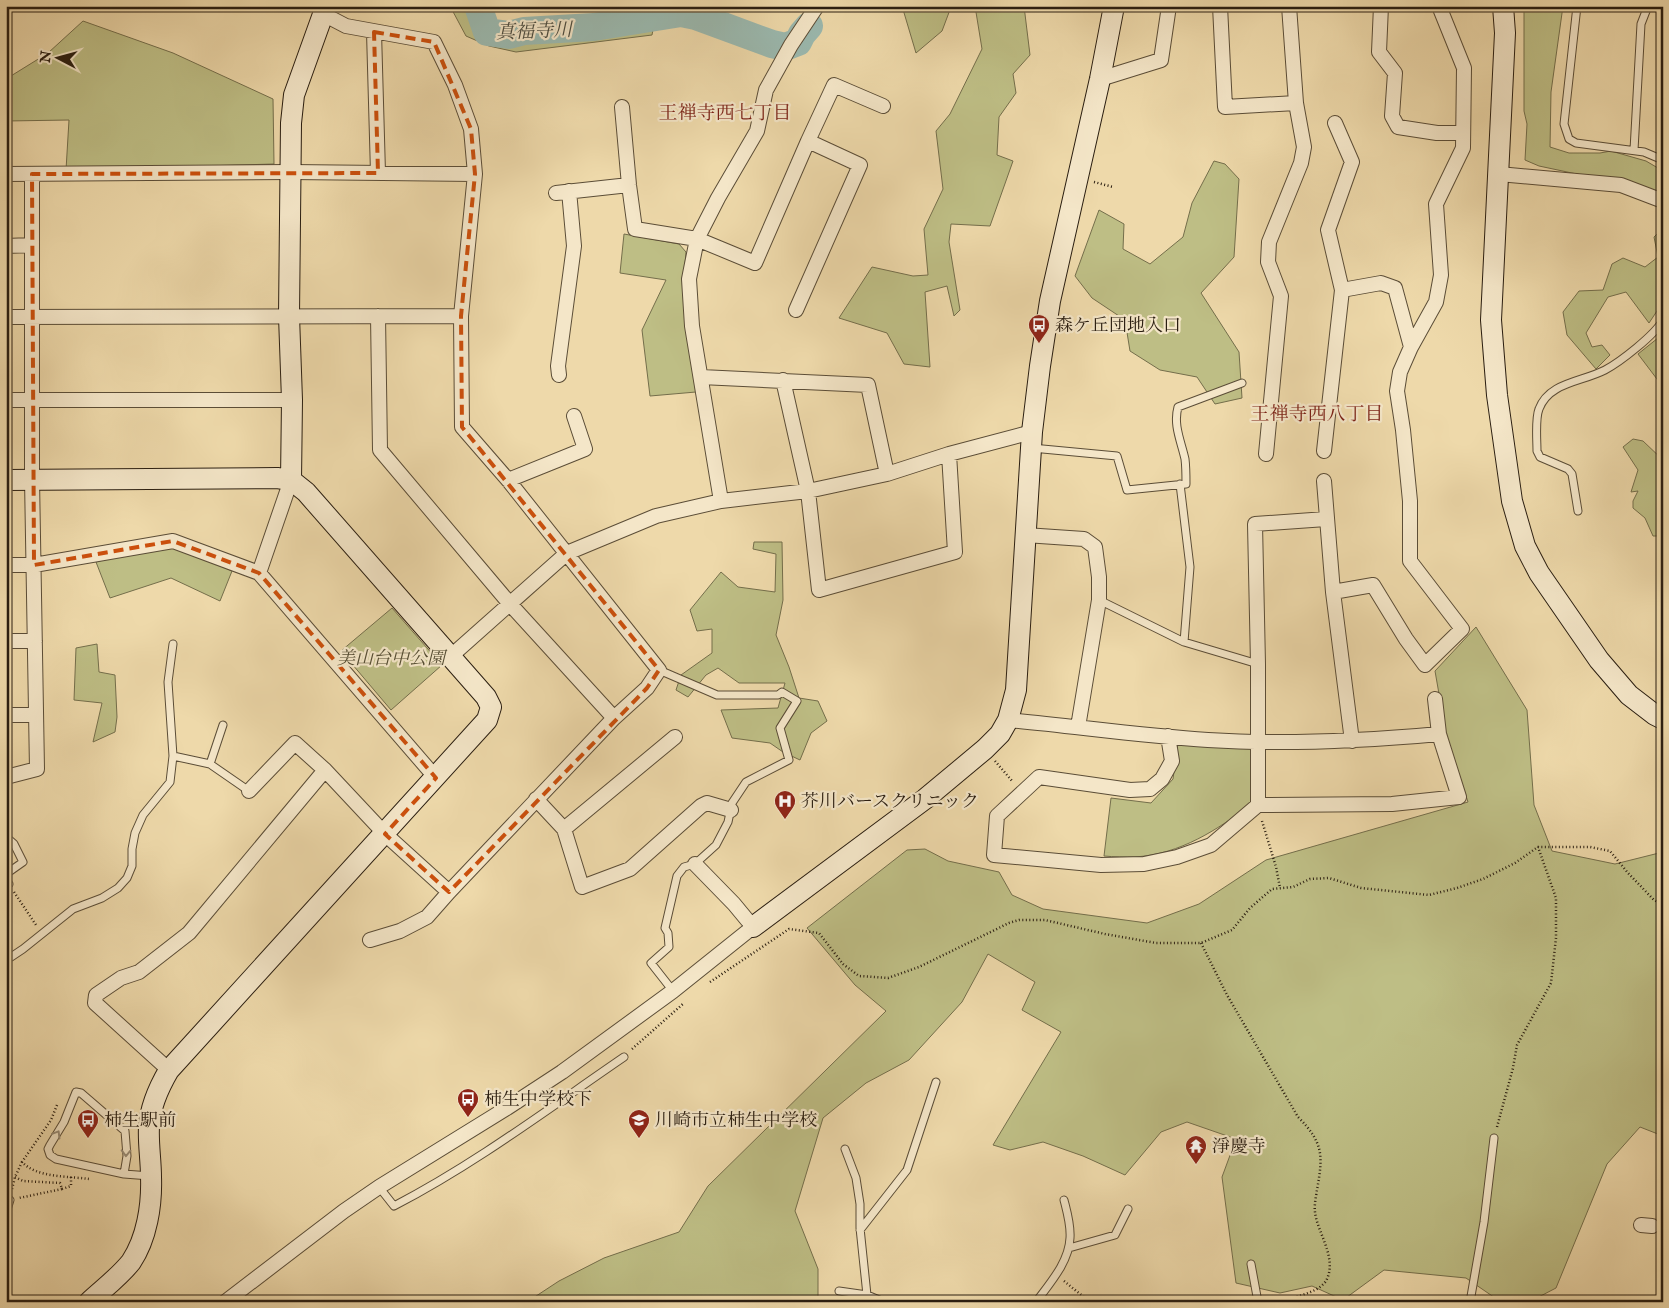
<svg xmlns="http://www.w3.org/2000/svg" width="1669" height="1308" font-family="'IM FELL English','Noto Serif JP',serif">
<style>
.green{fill:#bebe85;stroke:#746e4b}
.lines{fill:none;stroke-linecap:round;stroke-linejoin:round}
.river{stroke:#9bb9af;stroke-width:28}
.lane-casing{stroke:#5b4d37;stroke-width:9}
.street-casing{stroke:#5b4d37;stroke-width:16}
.secondary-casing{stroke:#2a1e11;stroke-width:22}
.path{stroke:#2a1e11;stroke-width:2.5;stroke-dasharray:1 2.5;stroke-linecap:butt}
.lane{stroke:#f4e6c8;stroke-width:7}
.street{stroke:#f4e6c8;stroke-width:14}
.secondary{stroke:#f4e6c8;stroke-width:20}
.oneway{stroke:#998c76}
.marked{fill:none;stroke:#cc500d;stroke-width:4;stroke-dasharray:10 6;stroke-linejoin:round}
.labels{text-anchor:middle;stroke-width:4.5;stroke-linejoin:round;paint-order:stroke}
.poi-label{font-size:18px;fill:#2a1e11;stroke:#f4e6c8;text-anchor:start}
.park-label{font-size:18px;font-style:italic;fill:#564e34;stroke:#f4e6c8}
.water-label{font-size:19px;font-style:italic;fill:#4c4c40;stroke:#f4e6c8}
.neighbourhood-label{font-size:19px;fill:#7a1f14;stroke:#f4e6c8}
</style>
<rect width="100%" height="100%" fill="#eed9aa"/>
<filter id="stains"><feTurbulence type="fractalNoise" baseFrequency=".004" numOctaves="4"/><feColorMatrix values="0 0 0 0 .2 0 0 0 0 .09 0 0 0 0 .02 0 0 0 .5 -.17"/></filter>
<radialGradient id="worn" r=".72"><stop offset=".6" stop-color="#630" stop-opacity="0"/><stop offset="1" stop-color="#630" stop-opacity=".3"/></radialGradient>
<!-- green -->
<path class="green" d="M450,6h21l13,26 13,5 157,-13 -2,11 -136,17 -27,-6 -23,-10z
M902,6h52l-3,1 -9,24 -26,22z
M975,6h49l6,49 -17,19 3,19 -17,24 -2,38 16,6 -23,65 -39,-2 -2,18 11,68 -6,6 -7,-30 -22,6 5,75 -26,-3 -17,-31 -48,-15 33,-51 41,9 15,-1 -4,-46 19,-40 -7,-58 14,-17 32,-65z
M1524,6h39l-12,86 -1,55 19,6h31l11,-2 35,10 17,10v28l-58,-19 -66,-14 -14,-6 2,-36 -3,-13z
M83,21l90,32 100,46 1,65 -208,6 3,-50 -63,1v-42l42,-26z
M1214,161l11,3 14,15 -5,78 -33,36 38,59 3,46 -27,6 -18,-27 -37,-7 -30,-19 -5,-31 -33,-22 -17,-22 24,-66 25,14 -1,25 27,15 33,-27 9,-34z
M1663,228v74l-14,21 -23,-31 -18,5 -22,36 6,14 10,-2 8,10 -14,14 -29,-34 -4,-23 16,-21 24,-1 9,-26 11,-6 22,9 13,-10 -4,-20z
M624,234l55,10 7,8 -2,26 12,114 -46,4 -8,-66 24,-50 -46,-7z
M1663,334v53l-25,-33z
M1633,439l10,2 20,19v76h-10l-8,-18 -12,-10v-7l5,-10 -7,1 7,-22 -15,-23z
M166,542l66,29 -12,30 -49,-23 -61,20 -14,-36z
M754,542h28l1,58 -7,35 13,32 10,31 19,3 9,20 -16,12 -11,27 -17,-8 -13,-9 -38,-5 -11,-28 57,-2 7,-25h-46l-21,-15 -12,7 -18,22 -12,-7 5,-15 31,-22v-24l-15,2 -7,-21 31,-38 17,15 37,5 1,-38 -23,-5z
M392,608l50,57 -51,45 -50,-59z
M1476,627l51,83 7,95 18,46 63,13 48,-12v284l-23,-9 -33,37 -51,124 -27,14h-28l-35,-24 -82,-8 -41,30 -31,-14 -32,7 -44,-10 -14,-106 14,-38 -49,-17 -26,10 -36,43 -42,-19 -40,-14 -33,8 -17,-5 68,-113 -39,-22 13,-28 -47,-28 -26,48 -53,58 -43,23 -43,35 -28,93 23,58v33h-291l32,-21 45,-23 75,-26 29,-46 178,-175 -31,-26 -48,-57 100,-78 18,-1 23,12 51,11 13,23 31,14 104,14 52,-19 67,-44 202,-58 -22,-68 -11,-63z
M97,644l2,28 16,3 2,42 -2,15 -22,10 9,-39 -28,-3 2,-52z
M1178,741l71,6 3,4 1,52c-36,27 -72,51 -118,54 -10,0 -21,0 -31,-1l7,-58 40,5 22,-24z"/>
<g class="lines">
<!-- river -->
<path class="river" d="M478,6l9,26 22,3 15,-4 70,-4 87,-14 15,3 76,28 13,3 13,-5 4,-8 7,-8"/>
<!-- lane casing -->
<g class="lane-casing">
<path id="lane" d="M1577,6l-13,118 5,15 7,4 68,9 19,8
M1634,150l7,-126 7,-18
M1032,448l85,8 10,34 59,-6c0,-8 0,-17 -1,-25 -4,-18 -12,-34 -7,-52l64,-24
M1180,484l10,83 -6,75
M1578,511l-6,-37 -4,-5 -28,-12 -3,-6c0,-11 -2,-32 2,-42 10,-27 43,-27 66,-39 15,-8 50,-35 58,-50
M1099,600l85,42 74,22
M659,670l58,25h61l4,-3 15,9 -17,27 9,32 -43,22 -14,21 -4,19 -12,23 -21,19 -11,3 -7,9 -12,52 3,5 1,14 -18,16 22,28
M173,756l37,8 39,27
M210,764l13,-39
M6,837l8,7 9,18 -17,12
M6,880l3,4
M6,958l5,-1 12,-8 50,-40 29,-11 16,-10 9,-10 5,-12v-17l3,-16 8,-18 27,-33 3,-26 -5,-74 5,-38
M845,1149l11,29 4,26v24l7,67
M124,1174l3,-18 -2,-25 -44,-38 -5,-1 -12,30 -14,23 -2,4 2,6 6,4 68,15 26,2
M379,1187l15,19c81,-42 154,-97 230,-149
M6,1213l4,-13
M860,1230l47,-60 29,-88
M1069,1248l46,-13 13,-26
M1251,1264l7,38
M839,1291l28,4 17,7
M1036,1302c14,-19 33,-40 34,-64 1,-13 -3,-26 -6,-38
M1470,1302l14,-80 10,-84"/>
</g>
<!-- street casing -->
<g class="street-casing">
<path id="street" d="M1220,6l5,101 71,-4
M1381,6l-2,46 16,21 -3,43 6,11 39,6h26
M323,14l23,12 88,16 21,43 16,44 4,45 -14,142 1,111 46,53 151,190 -12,18 -33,30 -165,174 -22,25 -27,14 -30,9
M374,32l4,141
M1100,79l61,-19 8,-54
M622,107l7,78 6,44 62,10 58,24 53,-122 52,24 -64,145
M808,141l26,-56 49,21
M6,174l285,-2 184,2
M1499,174l122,11 42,16
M556,193l73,-8
M6,246l26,-1
M1342,290l39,-7 14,5 16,59
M378,316l2,134 130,154 104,114
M6,317l455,-1
M559,375l-1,-9 16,-120 -5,-55
M701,377l167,8 19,89
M783,380l25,111 11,99 136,-38 -6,-98
M6,400h286
M1324,451l18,-161 -14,-60 24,-68 -17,-39
M1266,454l15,-158 -13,-34 1,-20 32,-79 3,-16 -8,-44 -7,-97
M508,480l77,-31 -11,-33
M1324,481l9,111 19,149
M721,501l-29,-175 -3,-47 8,-40 21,-41 39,-67 9,-41 25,-45 26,-39
M1025,535l59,4 11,8 4,30v23l-21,127
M6,565h28l139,-24 86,32 177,205
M259,573l32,-93
M1333,592l40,-7 33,54 19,26 37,-36 -52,-68v-60l-7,-71 -6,-39 3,-19 11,-25 25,-45 5,-27 -5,-71 27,-56 1,-80 -25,-62
M6,641h29
M450,657l117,-104 89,-37 65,-15 87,-10 79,-17 62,-20 83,-22
M1435,699l4,35
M6,715h30
M1008,720c66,6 133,16 200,20 77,5 154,1 231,-6l20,63 -67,7 -134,1 -47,40 -34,12 -33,7 -43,1 -107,-10 3,-39 42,-39 91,13 20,-1 12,-10 10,-18 -4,-25
M6,777l31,-8 -5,-290v-305
M249,791l46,-48 30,27 60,64 64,58
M536,799l28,30 18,58 48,-18 71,-63 6,-3 24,7
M1258,805v-141l-3,-140 71,-5
M564,829l111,-92
M169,1070l-74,-67 1,-8 25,-17 18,-6 50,-39 136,-163
M1641,1225l11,1
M225,1302l119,-91 35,-24 128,-79 55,-36 111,-81 80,-64 -19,-23 -39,-40"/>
</g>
<!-- secondary casing -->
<g class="secondary-casing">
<path id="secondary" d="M1503,6l2,27 -14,287 6,75 15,106 13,45 14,27 60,87 30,35 26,20 8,4
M6,480l271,-2 14,2 15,12 180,205 5,10 -4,13 -318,350c-10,17 -19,36 -20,57 -1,16 2,33 2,50 1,28 -4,61 -20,85 -12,15 -28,27 -42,40
M291,480l1,-80 -3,-84 2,-193 3,-28 32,-89
M753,927l172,-128 60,-50 15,-15 8,-14 8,-30 16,-258 8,-66 10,-65 50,-222 14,-73"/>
</g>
<!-- path -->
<path class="path" d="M1094,182l19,5
M995,761l18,21
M1262,821l14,46 4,21
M14,892l22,33
M1201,943l26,52 71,122c26,26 25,39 19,73 -1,6 -3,16 -2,22 2,20 22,45 12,67 -6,14 -37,19 -50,23
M710,982l79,-53 30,4 24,31 16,12 29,2 31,-11 90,-44 10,-3h26l60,14 51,9h45l31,-13 18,-22 22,-19 21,-2 17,-8 19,-1 32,10 68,7 28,-7 26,-9 32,-16 23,-16h52l20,4 18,22 26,27 9,5
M632,1049l52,-46
M57,1105l-6,15 -29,42c15,16 46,14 67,17
M1497,1127l16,-59 4,-23 34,-62 5,-45v-40l-18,-51
M15,1177l8,4 37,2 2,6 -43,9
M12,1189l3,-12 7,-15
M62,1189l9,-3v-9
M1064,1281l26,21"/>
<!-- lane -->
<use href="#lane" class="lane"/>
<!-- street -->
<use href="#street" class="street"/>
<!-- secondary -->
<use href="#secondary" class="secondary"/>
</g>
<!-- one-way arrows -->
<defs><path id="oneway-chevron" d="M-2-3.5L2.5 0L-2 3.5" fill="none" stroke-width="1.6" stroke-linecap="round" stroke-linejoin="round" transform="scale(1.25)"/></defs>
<g class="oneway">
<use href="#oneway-chevron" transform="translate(57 1134) rotate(-59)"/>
<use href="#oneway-chevron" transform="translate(126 1153) rotate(91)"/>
</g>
<!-- marked area -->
<path class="marked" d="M374,32l60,10 37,87 4,45 -14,142 1,111 197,243 -12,18 -198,204 -64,-58 51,-56 -177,-205 -86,-32 -139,24 -2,-391 346,-1z"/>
<!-- icons -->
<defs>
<g id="bus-pin" transform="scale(1.125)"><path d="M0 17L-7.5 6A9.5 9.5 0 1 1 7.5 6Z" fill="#8f2418" stroke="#f4e6c8"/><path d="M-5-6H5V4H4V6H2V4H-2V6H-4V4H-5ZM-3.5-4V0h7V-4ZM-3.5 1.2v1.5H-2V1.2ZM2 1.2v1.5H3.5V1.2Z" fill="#fff"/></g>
<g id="hospital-pin" transform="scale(1.125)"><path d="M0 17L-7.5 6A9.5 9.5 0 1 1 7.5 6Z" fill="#8f2418" stroke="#f4e6c8"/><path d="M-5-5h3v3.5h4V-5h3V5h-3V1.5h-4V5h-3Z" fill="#fff"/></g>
<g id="school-pin" transform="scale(1.125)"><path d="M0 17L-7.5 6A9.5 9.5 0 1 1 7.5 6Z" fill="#8f2418" stroke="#f4e6c8"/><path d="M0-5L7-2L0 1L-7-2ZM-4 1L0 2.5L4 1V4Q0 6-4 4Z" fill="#fff"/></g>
<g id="temple-pin" transform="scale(1.125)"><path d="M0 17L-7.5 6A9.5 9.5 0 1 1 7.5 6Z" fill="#8f2418" stroke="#f4e6c8"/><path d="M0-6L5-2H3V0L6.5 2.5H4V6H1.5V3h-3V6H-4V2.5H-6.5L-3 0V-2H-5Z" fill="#fff"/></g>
</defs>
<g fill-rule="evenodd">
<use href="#bus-pin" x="1039" y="325"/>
<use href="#hospital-pin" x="785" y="801"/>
<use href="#bus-pin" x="468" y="1099"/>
<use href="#bus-pin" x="88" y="1120"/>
<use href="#school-pin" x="639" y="1120"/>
<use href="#temple-pin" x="1196" y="1146"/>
</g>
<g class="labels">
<!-- poi labels -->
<g class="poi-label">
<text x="1055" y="331">森ケ丘団地入口</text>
<text x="801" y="807">芥川バースクリニック</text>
<text x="484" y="1105">柿生中学校下</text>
<text x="104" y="1126">柿生駅前</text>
<text x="655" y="1126">川崎市立柿生中学校</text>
<text x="1212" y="1152">淨慶寺</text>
</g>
<!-- park labels -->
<g class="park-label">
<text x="391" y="664">美山台中公園</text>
</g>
<!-- water labels -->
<g class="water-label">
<text transform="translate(534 30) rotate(-2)" y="7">真福寺川</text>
</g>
<!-- neighbourhood labels -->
<g class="neighbourhood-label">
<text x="725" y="119">王禅寺西七丁目</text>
<text x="1317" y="420">王禅寺西八丁目</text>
</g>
</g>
<!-- margin -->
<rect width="1669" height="1308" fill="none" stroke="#eed9aa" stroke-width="25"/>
<rect x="8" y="8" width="1654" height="1293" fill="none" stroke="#2a1e11" stroke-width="2.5"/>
<rect x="12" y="12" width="1644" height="1283" fill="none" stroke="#2a1e11"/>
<!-- north arrow -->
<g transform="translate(58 58) rotate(276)" stroke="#f4e6c8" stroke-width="4" paint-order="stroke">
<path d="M0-4L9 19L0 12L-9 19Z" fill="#2a1e11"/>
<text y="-8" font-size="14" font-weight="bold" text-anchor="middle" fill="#2a1e11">N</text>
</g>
<rect width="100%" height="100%" filter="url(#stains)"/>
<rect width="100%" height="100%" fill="url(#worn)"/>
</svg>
